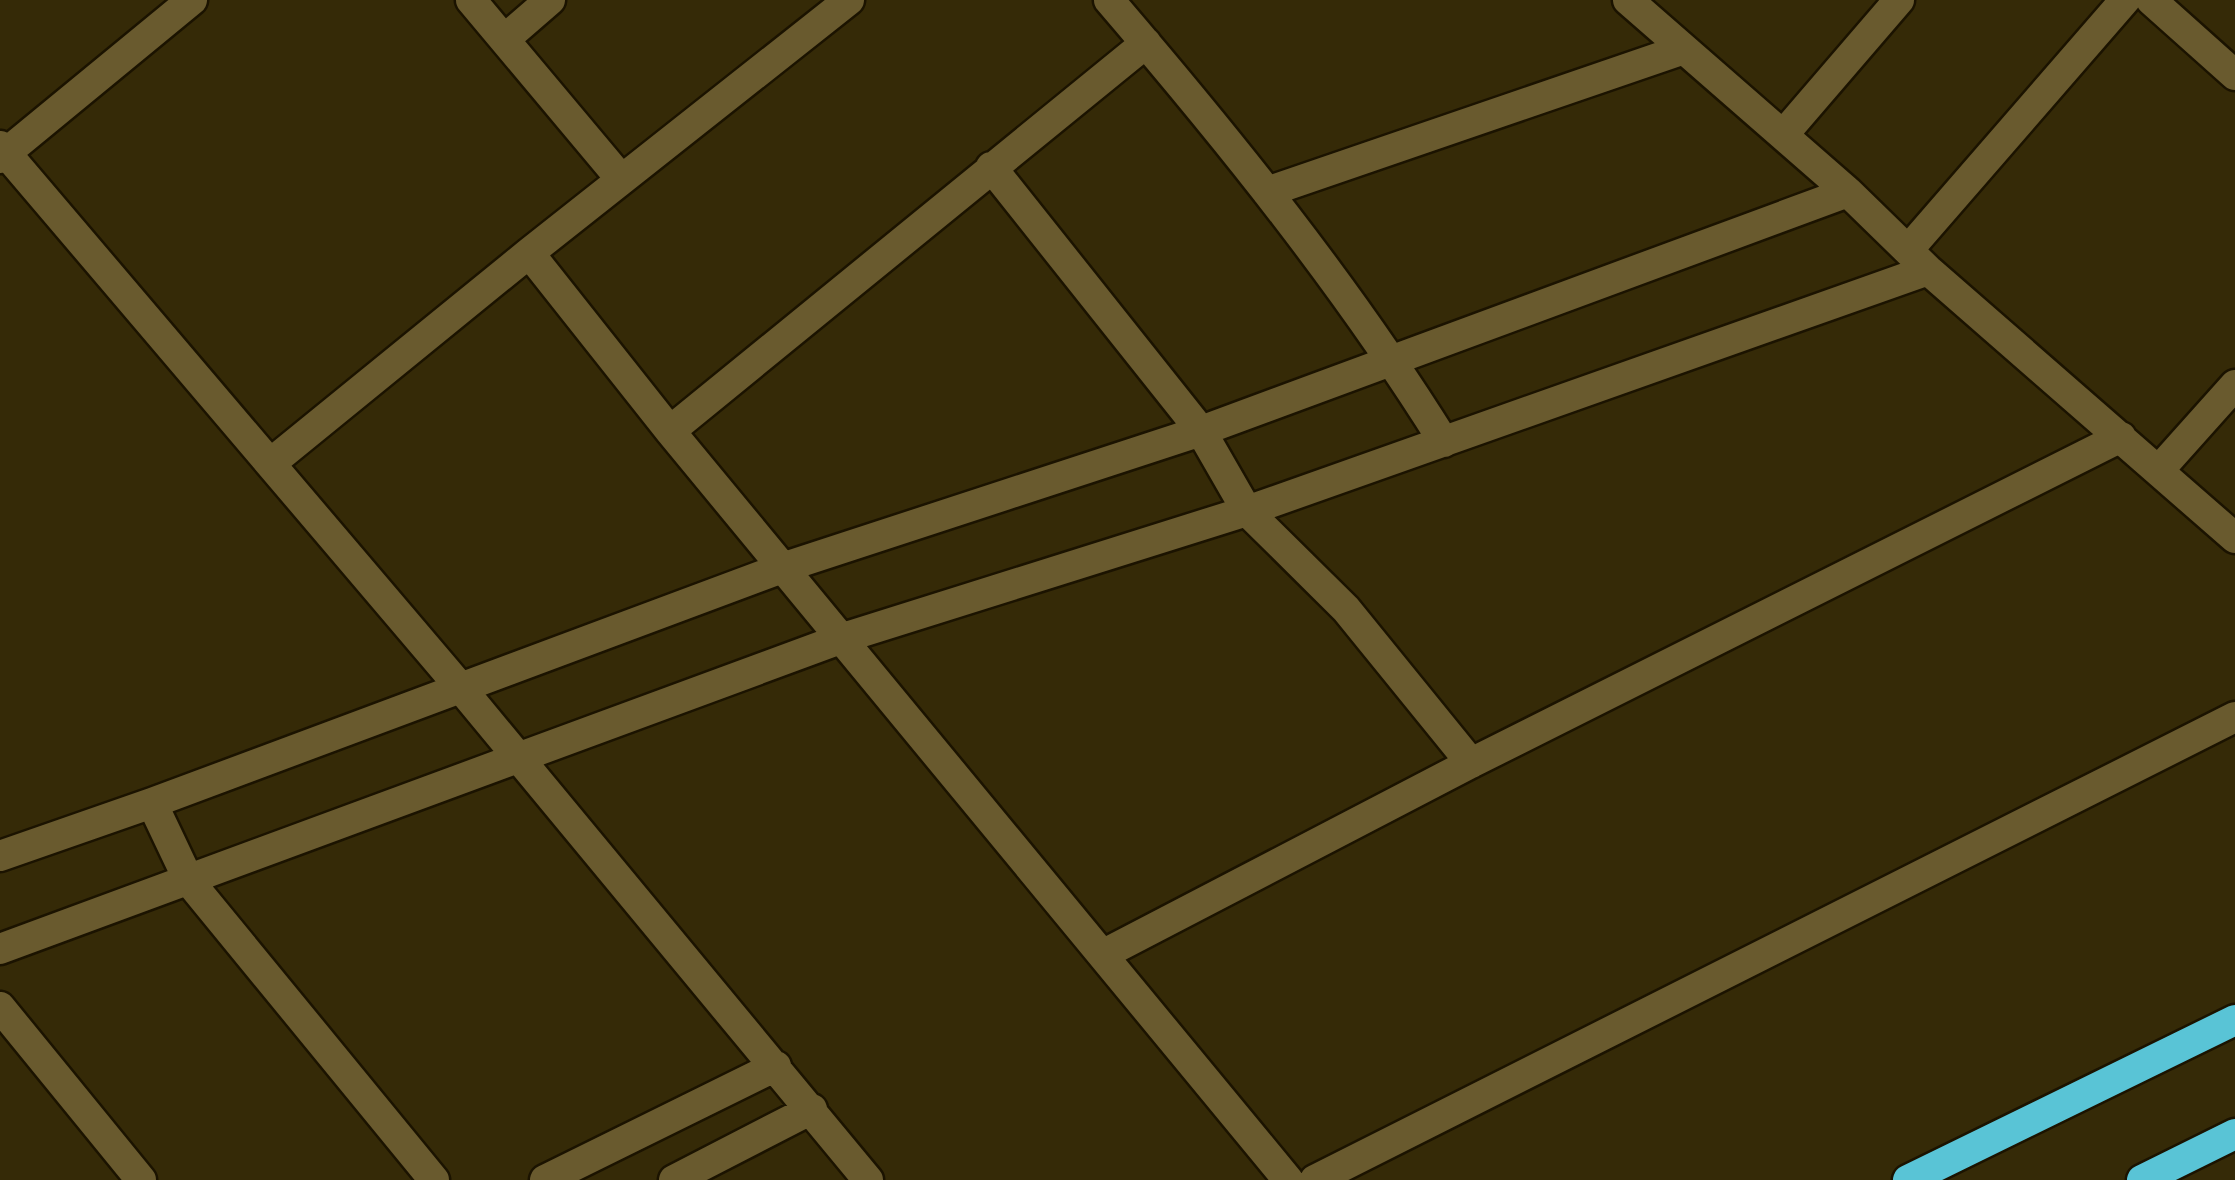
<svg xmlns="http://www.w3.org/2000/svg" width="2235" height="1180" font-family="'Nunito Sans',sans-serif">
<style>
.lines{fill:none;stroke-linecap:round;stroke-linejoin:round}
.street-casing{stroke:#1b1300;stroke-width:35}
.highway-casing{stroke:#1b1300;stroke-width:35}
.street{stroke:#695a2e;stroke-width:30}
.highway{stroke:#59c4d6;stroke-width:30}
</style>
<rect width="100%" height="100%" fill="#352a07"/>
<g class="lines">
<!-- street casing -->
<g class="street-casing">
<path id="street" d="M471,0l150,179
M1109,0c120,140 237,285 335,442
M1628,0l220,192 80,78 307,268
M2151,0l84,75
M505,39l45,-39
M1783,135l116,-135
M0,146l460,541 408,493
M0,158l192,-158
M991,167l210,264 46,80 99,98 125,154
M1267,192l417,-143
M1908,250l217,-250
M529,253l141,178 618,749
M670,431l476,-388
M271,463l258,-210 320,-253
M2159,470l76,-85
M152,803l37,78 245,299
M0,856l152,-53 633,-236 416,-136 647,-239
M0,949l843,-311 404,-127 681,-241
M1104,954l367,-191 650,-326
M0,1007l141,173
M545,1180l231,-114
M674,1180l138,-71
M1315,1180l920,-463"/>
</g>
<!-- highway casing -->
<g class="highway-casing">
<path id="highway" d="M1908,1180l327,-160
M2142,1180l93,-46"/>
</g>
<!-- street -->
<use href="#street" class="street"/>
<!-- highway -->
<use href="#highway" class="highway"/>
</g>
</svg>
